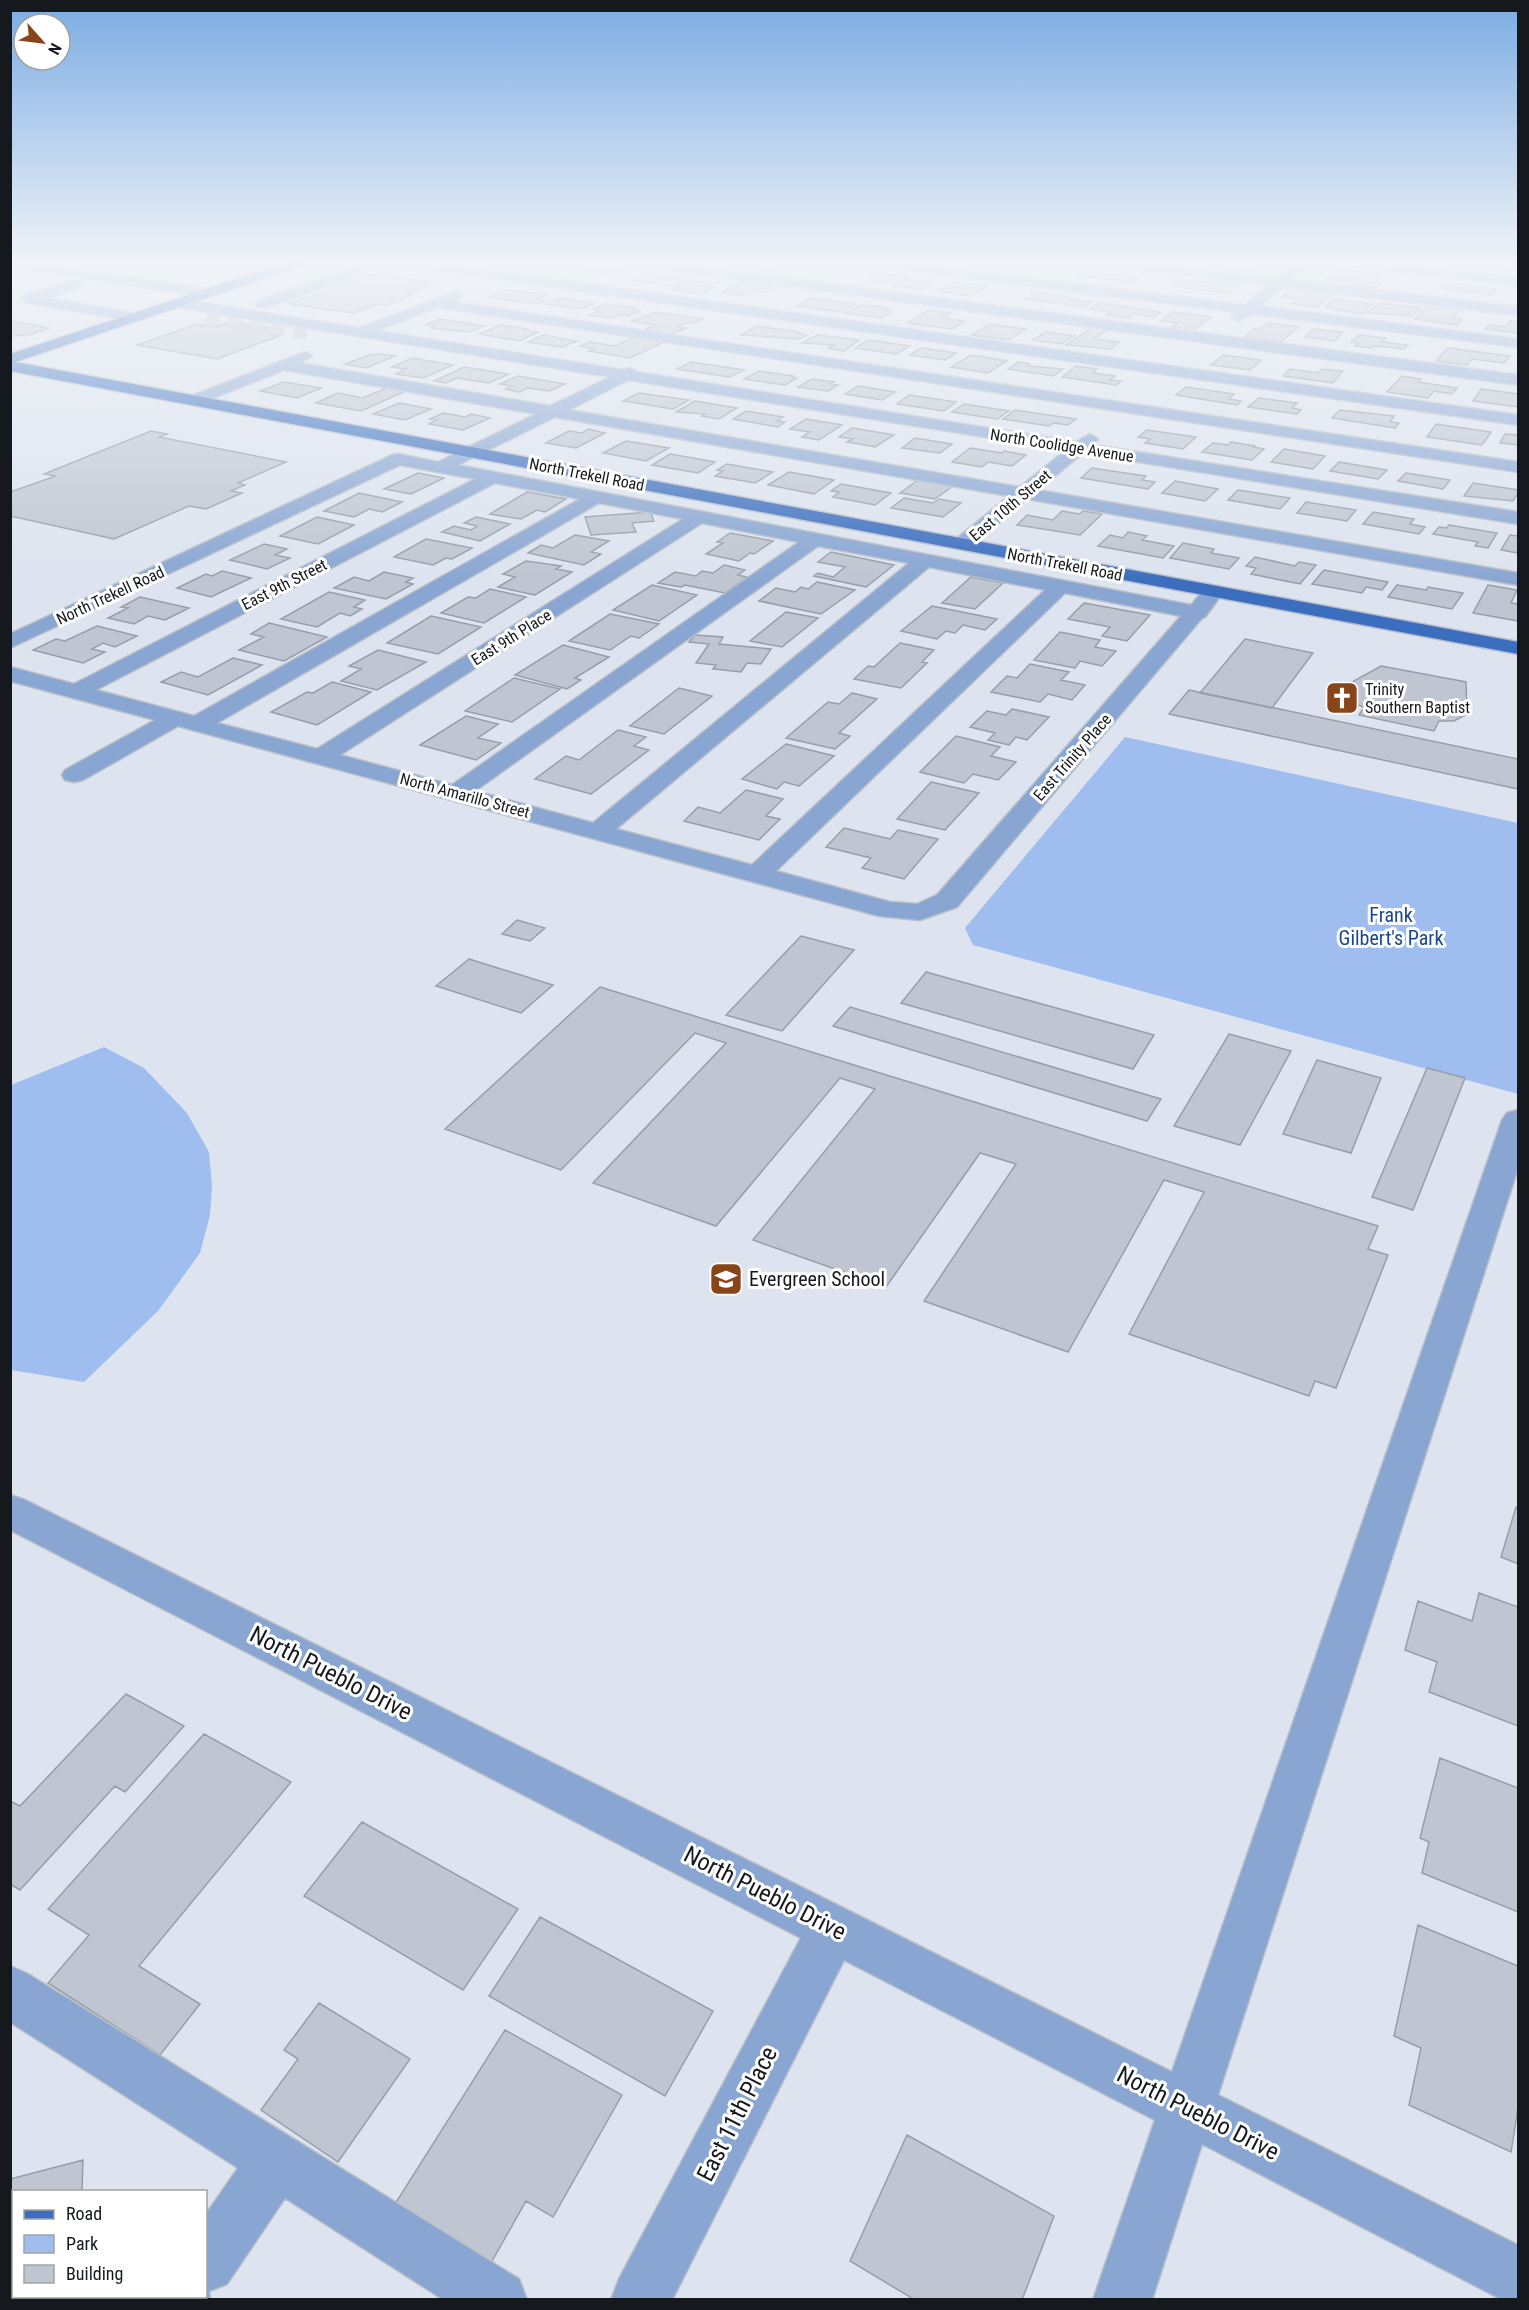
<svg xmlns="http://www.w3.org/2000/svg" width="1529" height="2310" font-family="'Roboto Condensed',sans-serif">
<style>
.green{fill:#9fbeef}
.building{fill:#bfc6d1;stroke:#979ea8;stroke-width:1.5}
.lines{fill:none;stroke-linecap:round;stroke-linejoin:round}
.minor-tunnel{stroke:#bfc5cf;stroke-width:14;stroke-dasharray:14 8;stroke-linecap:butt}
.minor-casing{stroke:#b9bfc9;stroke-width:3}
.major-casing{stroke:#b9bfc9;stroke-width:3}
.minor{fill:#89a6d2;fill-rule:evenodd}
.major{fill:#3b6ebe;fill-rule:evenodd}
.labels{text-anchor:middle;stroke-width:6;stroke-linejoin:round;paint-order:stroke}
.far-street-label{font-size:16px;fill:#15181c;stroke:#fff}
.far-poi-label{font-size:16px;fill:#15181c;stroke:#fff;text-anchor:start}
.park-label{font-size:20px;fill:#184790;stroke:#fff}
.poi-label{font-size:20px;fill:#15181c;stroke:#fff;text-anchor:start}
.near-street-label{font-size:24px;fill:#15181c;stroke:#fff}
</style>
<rect width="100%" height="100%" fill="#dde4ef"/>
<!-- green -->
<path class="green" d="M1125,737l393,86v271l-545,-149 -8,-17z
M104,1047l40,21 43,45 22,39 3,33 -2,30 -10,38 -42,58 -74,71 -73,-12v-285z"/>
<!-- building -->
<path class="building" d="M438,259h63l-24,5z
M950,259h30l7,1 -8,4 -32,-3z
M994,259h44l-5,3 22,2 -10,6 -42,-5 -5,2 -16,-2z
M1425,259h21l20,2 -4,5 -40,-5z
M587,261l14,2 -6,3 31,4 -14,5 -40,-8z
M1238,261l24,3 -14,11 -24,-3z
M768,262l16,2 3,2 -10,5h-8l-16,-2 -2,-2z
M1495,262l23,2v8l-29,-4z
M1339,269l42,5 -6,4 8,3 -8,7 -56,-4z
M1084,271l55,7 -6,4 -56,-7z
M880,273l28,4 -13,7 -29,-4z
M371,274l64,9 -29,11 8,1 -28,10 -8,-1 -25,9 -64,-9z
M686,275l13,1 -24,10 -42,-6 11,-4 33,2z
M1213,277l30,3 -15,13 -56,-7 9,-7 26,3z
M752,279l23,5 -7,3 6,1 -8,4 -14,-2 -11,6 -21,-3z
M906,279l26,3 -11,7 -26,-3z
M693,281l20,3 -5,3 7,1 -15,6 -28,-4z
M955,282l32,4 -16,10 -33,-5z
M1450,283l46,6 -4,6 -47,-6z
M1292,288l42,5 -16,14 -26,-3 7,-5 -17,-2z
M508,290l39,5 -9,4 8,1 -10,4 -47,-7z
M1036,292l31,4 -4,2 29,4 -8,5 -59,-8z
M560,298l35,5 -14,6 -35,-5z
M812,298l43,6 -15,8 -44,-6z
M1334,299l38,5 -10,10 -37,-7z
M1099,303l62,9 -7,5 -21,-3 -5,4 -21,-3 4,-3 -21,-3z
M1379,303l42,5 -9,8 -44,-3z
M1430,303l33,4 -10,11 9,1 -5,6 -42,-6z
M606,304l31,4 -5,2 8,1 -12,5 -9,-1 -7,3 -23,-3 11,-5 -7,-1z
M861,305l28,3 -5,3 8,1 -10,6 -37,-5z
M929,310l22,3 -9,5 23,3 -13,8 -45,-6z
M657,312l46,7 -9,4 -6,-1 -10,5 9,1 -20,7 -16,-2 4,-2 -9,-2 9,-4 -24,-4z
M1173,312l38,5 -23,18 -22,-3 12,-9 -17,-2z
M440,319l44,7 -15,6 -38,-4 4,-2 -10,-1z
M10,321l40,7 -24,8 -8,-1 -8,2z
M1510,321l8,1v11l-33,-4 4,-4 17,2z
M230,322l51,8 -12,4 10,2 -62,23 -80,-14 60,-21 18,3z
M1268,323l30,4 -17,15 -36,-5 9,-8 6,1z
M989,324l37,5 -17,11 -37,-5z
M501,325l26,4 -2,1 13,2 -19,9 -40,-7z
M757,326l42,6 -3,1 11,2 -8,4 -58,-4z
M1091,328l16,2 -13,9 25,3 -8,7 -45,-4z
M1313,329l30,3 -8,9 -30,-4z
M1046,332l28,4 -12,8 -29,-4z
M543,335l34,6 -15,6 -34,-5z
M817,335l25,3 17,2 -15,11 -16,-3 6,-3 -32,-2z
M1359,335l27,3 -4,4 26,3 -4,4 -29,-3 -3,2 -17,-2 3,-3 -7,-1z
M636,336l30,5 -36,17 -41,-7 5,-2 -13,-3 9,-4 25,4z
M868,340l42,6 -14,8 -41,-6z
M921,348l35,5 -11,7 -35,-5z
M1448,348l62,8 -6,7 -32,-4 -5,6 -31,-4z
M382,354l13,2 -29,12 -21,-4 24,-9z
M971,355l36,6 -19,12 -37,-6z
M1223,355l38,5 -11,10 -39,-5z
M412,358l41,7 -30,13 -27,-4 10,-5 -14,-2z
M691,362l53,8 -14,7 -53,-8z
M1018,362l12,2 -2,2 35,3 -10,7 -45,-7z
M1076,366l21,3 -4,4 22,3 -5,4 11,1 -5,4 -54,-8z
M464,367l45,7 -20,9 -32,-5 -11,5 -12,-2z
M1290,369l28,4 4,-4 21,2 -10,12 -50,-7z
M759,371l35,5 -3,1 6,1 -12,7 -41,-6z
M518,376l47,8 -16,7 -21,-3 -9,4 -13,-3 6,-3 -12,-2z
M1402,376l19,3 -3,3 39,6 -5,6 -18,-3 -6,7 -41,-6z
M812,379l22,3 -3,2 7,1 -10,6 -30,-4z
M284,382l37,6 -24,10 -37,-7z
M858,386l37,6 -13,8 -37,-6z
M389,387l19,3 -47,21 -45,-8 22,-10 25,5z
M1186,387l48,7 -5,5 12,2 -4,4 -61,-10z
M1481,389l37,5v13l-45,-6z
M639,393l50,7 -16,9 -50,-8z
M909,395l47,7 -12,9 -47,-7z
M1259,398l38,5 -5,5 9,2 -4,4 -49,-7z
M695,401l42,7 -18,11 -17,-3 3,-2 -29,-2z
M399,403l32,6 -26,11 -32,-6z
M964,404l45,7 -12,8 -45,-7z
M1015,410l61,9 -8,6 -15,-2 -4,3 -46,-7z
M1340,410l54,6 -4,6 9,1 -4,5 -63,-10z
M746,411l37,6 -6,4 8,1 -7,5 -45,-8z
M443,413l22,4 6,-3 19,4 -27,12 -34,-6 8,-4 -7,-1z
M806,419l36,6 -23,15 -17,-3 8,-5 -20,-3z
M1436,424l55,8 -9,13 -55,-8z
M852,428l42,7 -19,12 -28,-5 6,-3 -14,-2z
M588,429l17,4 -29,15 -30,-5 23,-12 13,2z
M1147,430l49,7 -13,12 -38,-6 5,-4 -12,-2z
M151,431l16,3 -8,3 127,25 -48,21 7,2 -14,6 11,2 -36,16 -17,-3 -75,33 -104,-23v-24l46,-16 -12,-2z
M1505,434l13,1v10l-18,-2z
M915,438l37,6 -12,9 -38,-5z
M626,441l43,7 -23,13 -43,-8z
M1231,442l24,4 -1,1 10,2 -12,11 -50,-8 11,-9 15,2z
M970,448l32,5 2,-2 22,4 -14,11 -24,-4 -6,5 -30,-5z
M1284,449l41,7 -12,13 -42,-7z
M670,454l45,8 -17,11 -46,-8z
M1339,462l48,8 -9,9 -48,-8z
M727,464l46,8 -18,11 -40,-7 8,-5 -6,-1z
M1092,468l54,8 -4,4 13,2 -7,7 -67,-11z
M789,472l45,8 -20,14 -46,-9z
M418,473l26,5 -33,16 -27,-5z
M1406,473l44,7 -7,9 -45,-8z
M918,480l35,6 -18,13 -35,-6z
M1175,481l43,8 -13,12 -43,-8z
M1473,483l45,7v3l-5,8 -49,-5z
M841,484l50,9 -16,12 -42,-8 6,-5 -8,-1z
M1238,490l52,8 -10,11 -52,-9z
M527,492l39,7 -21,13 -8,-2 -16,9 -31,-5z
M359,493l43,9 -20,10 -13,-3 -15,8 -30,-6z
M904,498l29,5 6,-4 22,4 -18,14 -52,-9z
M1306,502l50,8 -9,11 -50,-8z
M1062,511l17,3 4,-3 19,3 -22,21 -63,-10 10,-10 26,5z
M650,512l4,9 -22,2 4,9 -45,3 -6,-18z
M1373,512l41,7 -4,5 15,3 -6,7 -56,-10z
M317,517l37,8 -36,19 -38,-8z
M476,517l34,7 -30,17 -38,-9 12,-6 17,4 6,-4 -13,-3z
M1449,525l48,8 -9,15 -13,-2 3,-4 -45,-8 6,-7 7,1z
M1128,532l19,4 -5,4 32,6 -11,12 -65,-12 12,-11 13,3z
M730,533l43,8 -19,13 -4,-1 -11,8 -33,-7 17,-11 -6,-1z
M575,535l34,6 -18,11 10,2 -17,11 -56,-12 13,-8 12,3z
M1510,535l8,1v17l-17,-3z
M426,539l46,9 -20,11 -6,-1 -13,7 -39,-8z
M1183,543l31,6 -3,4 28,5 -10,11 -59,-11z
M264,544l23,5 -12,6 15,3 -23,11 -37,-9z
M831,552l63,13 -28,22 -52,-11 4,-3 15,4 12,-10 -27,-5z
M1255,557l40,9 4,-4 17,3 -16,19 -49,-10 5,-6 -10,-2z
M526,561l35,5 -5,3 16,3 -37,23 -37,-8 17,-10 -12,-3z
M724,565l21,5 -7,5 9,2 -22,16 -40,-8 -4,2 -23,-4 17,-11 21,4 6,-5 11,2z
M1324,570l64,12 -6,8 -16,-3 -4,6 -50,-9z
M222,571l29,7 -40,19 -34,-9 29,-14 6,2z
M384,572l29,6 -7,4 7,2 -27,15 -52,-11 20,-11 15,4z
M971,577l32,6 -28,26 -33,-6z
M817,582l38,8 -34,24 -62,-13 17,-13 19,4 6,-5 7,2z
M652,585l45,10 -38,26 -46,-11z
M1397,585l29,5 2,-3 35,6 -11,16 -64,-12z
M1488,585l29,5 -6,13 7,1v17l-45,-8z
M490,589l36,8 -42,26 -43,-10 27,-16 8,1z
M329,592l36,8 -11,7 8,2 -12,7 -10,-3 -23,14 -36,-8z
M140,597l49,11 -24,12 -17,-4 -14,8 -26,-6 20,-10 -7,-1z
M1084,603l66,12 -23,26 -25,-5 8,-9 -42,-8z
M932,606l65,13 -12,11 -22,-5 -8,8 -9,-2 -9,8 -36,-8z
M786,612l32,6 -36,29 -32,-6z
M610,614l49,10 -20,14 -8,-2 -21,14 -41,-9z
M431,616l50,11 -43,27 -51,-11z
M269,623l58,14 -43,24 -45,-11 25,-13 -13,-3z
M97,626l40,10 -22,11 -12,-4 -11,6 13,3 -22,11 -50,-13 23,-11 9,2z
M1060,632l40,8 -5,7 21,4 -14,15 -22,-5 -5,7 -41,-8z
M695,635l28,2 -4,7 52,5 -10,15 -14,-1 -6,9 -28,-3 3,-4 -20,-2 13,-19 -20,-2z
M1245,639l68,14 -41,55 -72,-15z
M900,643l34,7 -12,12 5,1 -26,25 -47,-9 14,-13 6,1z
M563,645l46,12 -34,21 6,2 -14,9 -52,-14z
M378,650l48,12 -49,28 -36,-9 20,-12 -12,-3z
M233,658l29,7 -54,30 -47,-13 20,-10 17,5z
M1030,664l39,8 -8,8 24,5 -13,15 -24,-6 -8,8 -49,-10 16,-16 10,2z
M1381,666l85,16 1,32 -13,7h-15l-5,10 -75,-16 5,-8 -19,-6 -4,-13z
M514,678l46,11 -48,33 -47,-11z
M332,682l39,10 -54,33 -46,-13 36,-20 6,1z
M679,688l33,8 -48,38 -34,-8z
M1189,690l329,69v30l-349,-75z
M852,693l25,6 -38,34 11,3 -15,13 -49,-11 42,-36 11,2z
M1012,709l37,8 -22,23 -11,-3 -7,8 -21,-5 7,-7 -25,-6 17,-16 19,4z
M466,716l32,8 -20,14 23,5 -25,17 -56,-15z
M618,730l28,7 -12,9 15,4 -58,44 -56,-15 31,-23 13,4z
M956,736l44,11 -9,9 25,6 -18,18 -25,-6 -9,9 -44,-11z
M786,744l48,12 -35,30 -15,-4 -7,7 -35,-10z
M931,782l48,11 -34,37 -48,-11z
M746,790l37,9 -17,17 14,3 -21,21 -75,-19 14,-14 22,6z
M844,828l46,11 8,-9 40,9 -34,40 -42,-11 9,-10 -45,-11z
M517,920l28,8 -15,13 -28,-7z
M801,936l53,14 -72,81 -56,-16z
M469,959l84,26 -32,28 -85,-27z
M926,972l228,63 -21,34 -232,-66z
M600,987l778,239 -10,23 20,6 -52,133 -21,-7 -6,15 -180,-62 75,-142 -40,-12 -96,172 -144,-51 92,-137 -36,-11 -94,134 -133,-47 122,-151 -35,-11 -124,148 -123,-43 133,-140 -31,-10 -134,137 -116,-41z
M850,1007l311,92 -14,22 -314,-95z
M1229,1034l62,17 -51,94 -66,-19z
M1317,1060l64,18 -30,75 -68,-19z
M1427,1068l38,10 -52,132 -41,-13z
M1516,1507l2,1v56l-17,-7z
M1479,1593l39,14v119l-89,-34 8,-30 -32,-12 13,-49 54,20z
M126,1694l58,32 -59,66 -10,-6 -95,104 -10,-6v-83l10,5z
M204,1734l87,48 -152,184 61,38 -40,51 -112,-72 41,-48 -41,-26z
M1440,1758l78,30v124l-96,-39 7,-31 -9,-4z
M362,1822l156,87 -55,81 -159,-94z
M540,1917l173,94 -48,85 -176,-100z
M1418,1925l100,41v142l-7,44 -102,-47 12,-57 -27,-12z
M319,2003l91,56 -72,103 -77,-52 37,-51 -14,-9z
M505,2030l117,65 -69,122 -27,-16 -35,62 -96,-59z
M907,2135l147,81 -32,84h-107l-65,-39z
M83,2160l-1,32h-68v104h32v4h-36v-121z"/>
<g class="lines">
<!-- minor-tunnel -->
<path class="minor-tunnel" d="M206,317l109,17"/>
<!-- minor casing -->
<g class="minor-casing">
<path id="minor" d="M10,259l196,30 7,4 -7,4 -196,-30z
M379,259h31l1108,156v10l-1133,-162z
M842,259h34l369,46 24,-20 -188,-22 -6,-4h36l166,19 25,-19h51l165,18v8l-197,-22 -6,-4 -24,21 227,27v8l-235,-28 -24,19 259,33v8l-267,-33 -13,7 -7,-4 5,-5 -388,-49z
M651,260l867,115v10l-872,-118 -1,-3 1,-3z
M361,265l6,4 -1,3 -98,35h-10l-2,-3 2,-3z
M77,280l7,4 -2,3 -36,11 87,15 7,4 -7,4 -105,-18 -7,-4 2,-3z
M455,292l7,4 -9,6 1065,160v10l-1081,-165 -60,24 247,39 6,-2 7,4 439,70 14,-8 8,5 -5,6 425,67v12l-435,-71 -45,37 480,83v12l-491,-86 -58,49h-14l-3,-4 3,-4 54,-44 -454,-79 -97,48 733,140c9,-10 15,-22 30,-18l3,4 -19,26 -3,1 -245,289 -37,13 -41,-4 -701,-190 -95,54 -9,2 -9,-2 -3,-5 3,-5 90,-50 -145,-39v-14l64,17 401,-205 -75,-14 -390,183v-14l382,-179 6,-1 40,8 98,-48 -252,-44 -86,34h-12l-2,-3 2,-3 119,-46 7,4 -12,7 250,43 60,-29 -432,-70 -5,-1 -2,-3 2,-3 5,-1 181,29zM628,380l438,70 -46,37 -451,-77zM495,483l85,16 -386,217 -98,-26zM599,503l84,16 -366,230 -100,-26zM702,523l97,19 -347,243 -112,-30zM818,546l91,17 -316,260 -118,-32zM929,567l116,23 -293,275 -136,-36zM1065,593l116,23 -244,279 -20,9 -27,-2 -114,-31z
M1518,1110v58l-300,927 300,150v55h-14l-7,-3 -295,-153 -50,156h-59l62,-180 -311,-160 -172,340h-61l8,-21 182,-341 -791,-408v-35l15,5 1147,572 330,-952 5,-7z
M10,1966l18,8 491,305 8,21h-83l-159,-102 -58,86 -18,7 1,9h-59l1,-4h54v-82l32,-46 -228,-146z"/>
</g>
<!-- major casing -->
<g class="major-casing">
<path id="major" d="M297,259h18l-2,3 -298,100 1503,280v12l-1508,-283v-17z"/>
</g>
<!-- minor -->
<use href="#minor" class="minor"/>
<!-- major -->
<use href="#major" class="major"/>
</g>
<!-- sky -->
<linearGradient id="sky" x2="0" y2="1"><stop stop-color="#7bace3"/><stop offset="0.45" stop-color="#f0f3f8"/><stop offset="1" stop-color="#f0f3f8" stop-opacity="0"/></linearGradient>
<rect width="1529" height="582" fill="url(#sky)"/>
<!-- icons -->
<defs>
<g id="church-square" transform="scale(1.725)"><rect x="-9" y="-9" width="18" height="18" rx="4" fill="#89451a" stroke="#fff"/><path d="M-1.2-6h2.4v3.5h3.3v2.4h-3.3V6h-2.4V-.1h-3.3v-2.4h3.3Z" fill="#fff"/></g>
<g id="school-square" transform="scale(1.725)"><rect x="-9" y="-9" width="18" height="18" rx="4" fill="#89451a" stroke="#fff"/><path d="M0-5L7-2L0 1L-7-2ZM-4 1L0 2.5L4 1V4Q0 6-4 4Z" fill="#fff"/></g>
</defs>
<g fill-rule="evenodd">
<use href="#church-square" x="1342" y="698"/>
<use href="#school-square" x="726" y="1279"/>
</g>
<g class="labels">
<!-- far-street labels -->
<g class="far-street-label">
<text transform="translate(1062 445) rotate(9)" y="6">North Coolidge Avenue</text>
<text transform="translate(587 474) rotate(11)" y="6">North Trekell Road</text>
<text transform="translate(1010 505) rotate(-40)" y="6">East 10th Street</text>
<text transform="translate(1065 564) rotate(11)" y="6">North Trekell Road</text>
<text transform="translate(284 584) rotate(-27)" y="6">East 9th Street</text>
<text transform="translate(110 595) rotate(-25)" y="6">North Trekell Road</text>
<text transform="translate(511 637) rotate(-32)" y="6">East 9th Place</text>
<text transform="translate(1072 757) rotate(-49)" y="6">East Trinity Place</text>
<text transform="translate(465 795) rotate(15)" y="6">North Amarillo Street</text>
</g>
<!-- far-poi labels -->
<g class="far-poi-label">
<text x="1365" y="695">Trinity<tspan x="1365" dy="18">Southern Baptist</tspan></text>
</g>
<!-- park labels -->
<g class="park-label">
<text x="1391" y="922">Frank<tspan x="1391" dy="23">Gilbert's Park</tspan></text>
</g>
<!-- poi labels -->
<g class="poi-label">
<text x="749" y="1286">Evergreen School</text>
</g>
<!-- near-street labels -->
<g class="near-street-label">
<text transform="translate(331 1673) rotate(27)" y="8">North Pueblo Drive</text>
<text transform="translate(765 1893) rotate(27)" y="8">North Pueblo Drive</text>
<text transform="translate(1198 2113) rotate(27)" y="8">North Pueblo Drive</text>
<text transform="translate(737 2114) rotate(-63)" y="8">East 11th Place</text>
</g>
</g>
<!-- border -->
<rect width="1529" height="2310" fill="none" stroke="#15181c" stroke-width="24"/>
<!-- legend -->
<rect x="12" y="2190" width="195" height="108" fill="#ffffff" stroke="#a1a3a4" stroke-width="1.5"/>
<rect x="24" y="2210" width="30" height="9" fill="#3b6ebe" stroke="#a1a3a4" stroke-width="1.5"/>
<text x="66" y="2220" font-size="18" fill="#15181c">Road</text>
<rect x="24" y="2235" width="30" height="18" fill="#9fbeef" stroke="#a1a3a4" stroke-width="1.5"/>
<text x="66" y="2250" font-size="18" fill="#15181c">Park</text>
<rect x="24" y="2265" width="30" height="18" fill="#bfc6d1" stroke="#a1a3a4" stroke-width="1.5"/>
<text x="66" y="2280" font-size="18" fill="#15181c">Building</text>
<!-- north arrow -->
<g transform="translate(42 42) rotate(118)"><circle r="28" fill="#ffffff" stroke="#a1a3a4" stroke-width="1.5"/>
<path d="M0-4.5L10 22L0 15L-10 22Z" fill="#89451a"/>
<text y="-9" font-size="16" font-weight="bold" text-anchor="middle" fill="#15181c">N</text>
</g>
</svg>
